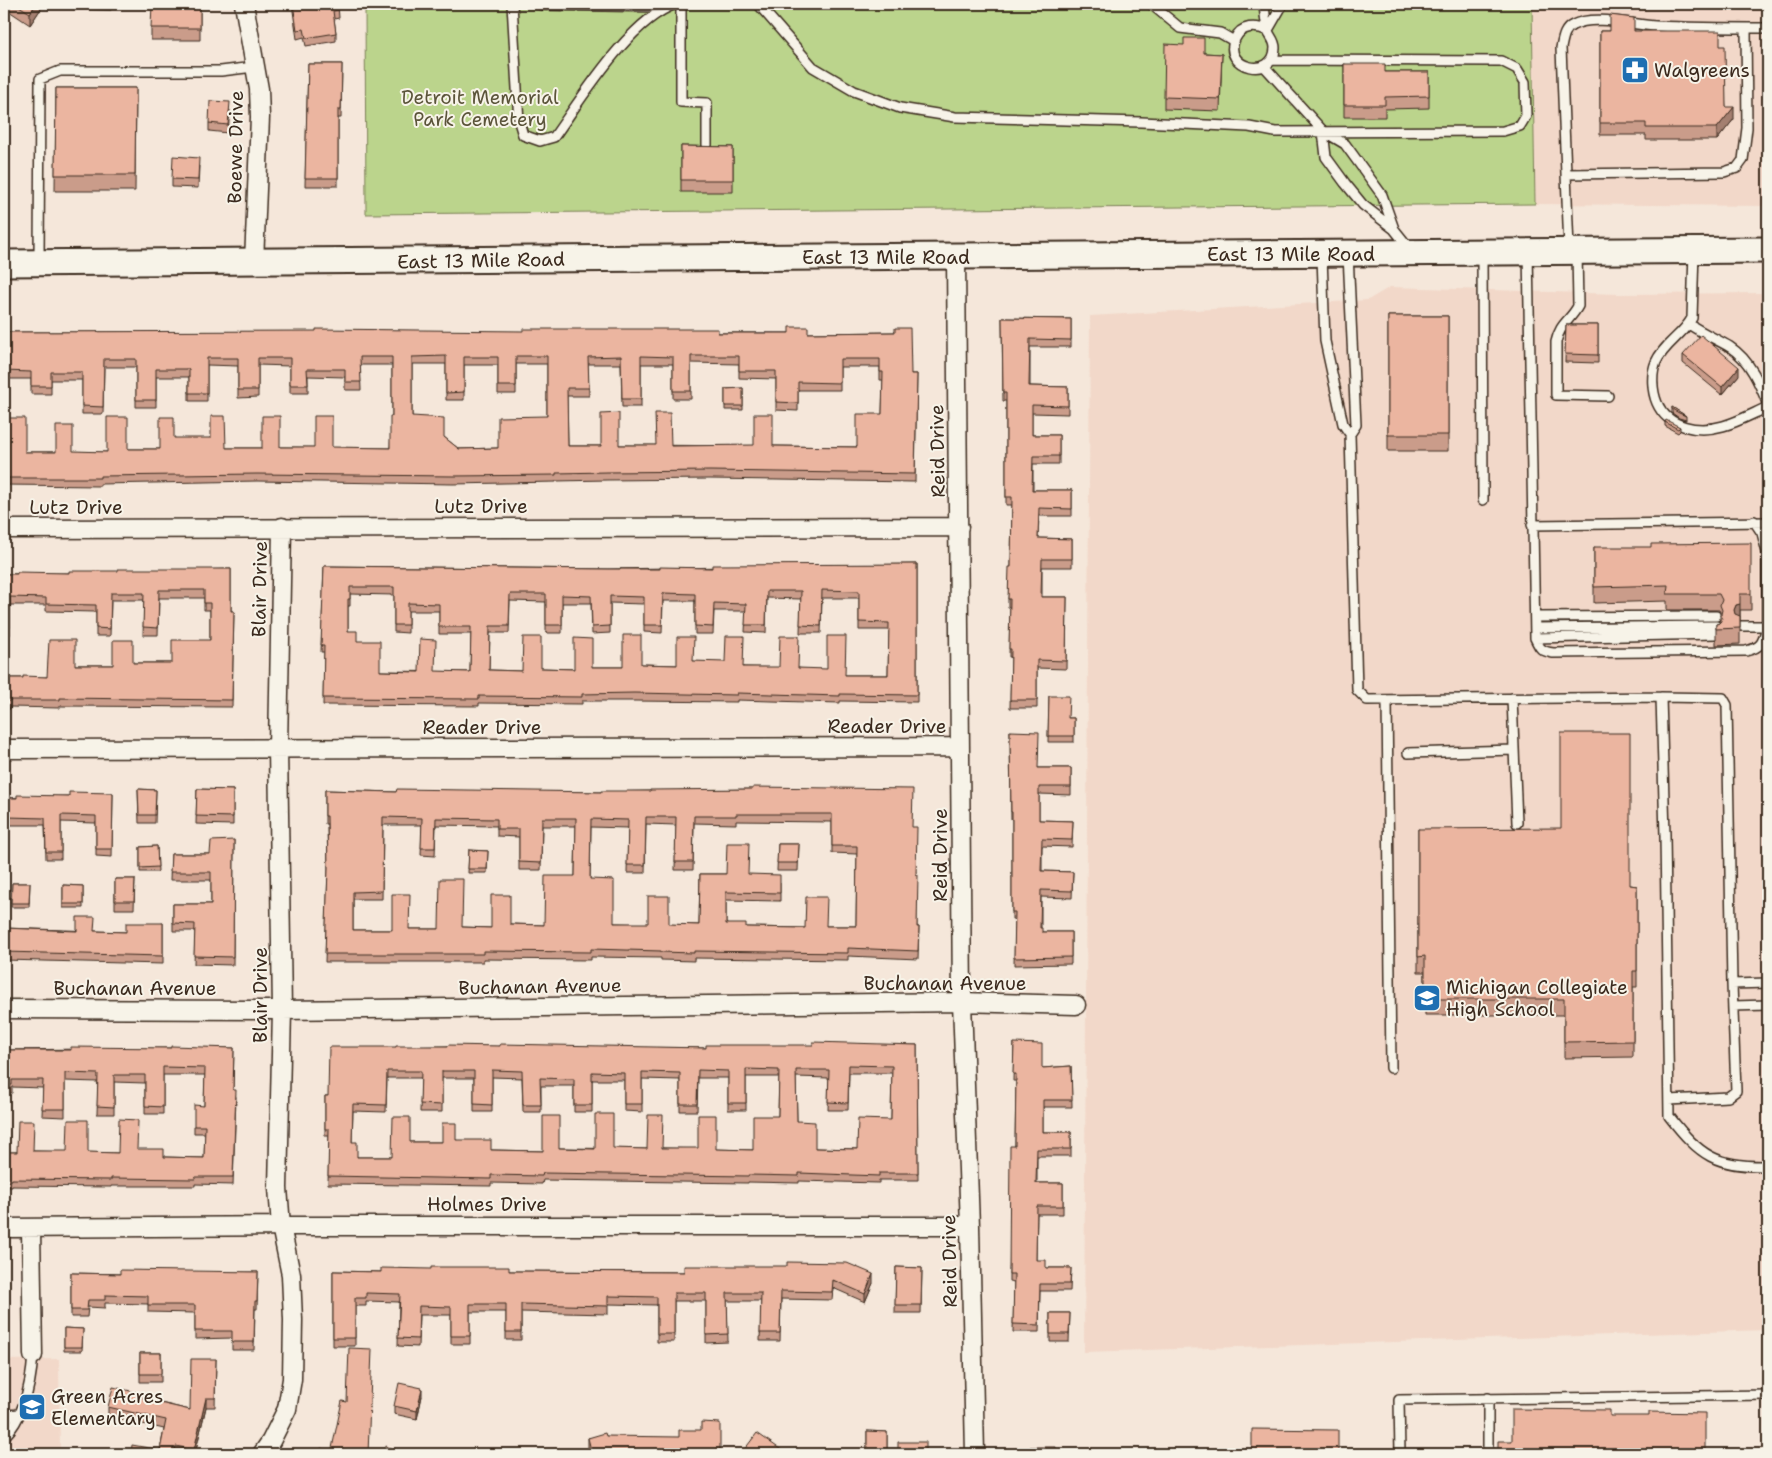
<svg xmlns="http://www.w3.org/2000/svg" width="1772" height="1458" font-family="'Shantell Sans',sans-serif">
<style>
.built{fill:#f2d8c9}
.green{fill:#bbd48c;stroke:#7b7f55}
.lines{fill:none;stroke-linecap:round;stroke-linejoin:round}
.lane-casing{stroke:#3b2a1e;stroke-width:12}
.street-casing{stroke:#3b2a1e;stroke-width:21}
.secondary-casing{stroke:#3b2a1e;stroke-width:29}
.lane{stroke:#f7f3e8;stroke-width:9}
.street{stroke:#f7f3e8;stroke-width:18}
.secondary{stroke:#f7f3e8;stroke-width:25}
.wall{fill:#ca9c8a;stroke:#3b2a1e;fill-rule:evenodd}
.shaded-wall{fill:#a47f70;stroke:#3b2a1e}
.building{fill:#ebb5a0;stroke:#3b2a1e;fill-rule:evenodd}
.labels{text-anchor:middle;stroke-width:4;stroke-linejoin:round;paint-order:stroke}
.poi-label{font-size:19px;fill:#3b2a1e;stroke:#f7f3e8;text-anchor:start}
.park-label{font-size:19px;fill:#5b543a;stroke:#f7f3e8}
.street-label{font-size:19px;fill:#3b2a1e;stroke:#f7f3e8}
</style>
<rect width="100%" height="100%" fill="#f5e7da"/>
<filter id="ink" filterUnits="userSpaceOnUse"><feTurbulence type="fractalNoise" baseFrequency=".02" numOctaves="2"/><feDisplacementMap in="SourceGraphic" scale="10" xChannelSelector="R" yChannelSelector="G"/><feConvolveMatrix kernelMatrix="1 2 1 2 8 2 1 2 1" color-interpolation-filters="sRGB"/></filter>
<g filter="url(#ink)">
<!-- built -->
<path class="built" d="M1532,4h236v202l-233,-2z
M1390,287l229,7 149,-1v1037l-684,22 6,-1036 278,-16z
M59,1359l1,95h-56v-94z"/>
<!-- green -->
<path class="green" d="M365,4h1167l3,200 -1169,10z"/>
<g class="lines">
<!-- lane casing -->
<g class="lane-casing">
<path id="lane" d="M512,4l7,118 4,13 17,6 14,-4c28,-39 76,-118 122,-133
M538,4l4,1 125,2
M681,4v98l26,1v42
M758,4l55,63 41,24 46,17 55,9 186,5 108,5 26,5 228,-1 17,-5 6,-10 -1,-34 -8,-13 -16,-8 -230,-1
M1151,4l29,24 40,5 14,8
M1264,4c1,8 1,19 4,27 2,6 7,9 7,17 -1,33 -54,20 -40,-9 6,-14 21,-14 33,-8
M1268,30l15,-26
M1264,66l59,65 22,13 37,51 12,34
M1323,131l3,26 19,26 18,22 31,24 16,20
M1566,174l158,-2 13,-4 6,-8 4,-32 -1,-100
M1569,249l-8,-201c2,-9 3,-19 12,-23 20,-11 61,0 83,1 38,2 75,2 112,2
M1694,251l-2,67c-9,17 -28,26 -36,44 -5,12 -4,29 1,41 11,25 41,30 66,23 15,-4 31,-13 45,-19
M1482,252l1,248
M1528,252l7,386c5,11 6,13 18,15l193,-2c17,-4 17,-9 21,-25h1
M1577,252l1,54c-8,15 -18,17 -22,36v53l52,1
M1348,254l8,171 -6,9 7,256 10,10 294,-3 62,1 4,7 5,279 4,107 -8,6 -59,3
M1322,256l3,85 18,83 7,10
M39,260l1,-181 20,-8h161l33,-4
M1689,324c13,9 27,15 41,23 20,13 30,37 38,58
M1532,525l236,-3
M1535,617l181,-1
M1740,626h27v-74l-5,-19 -8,-12
M1535,628l181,-2
M1535,638l181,-4
M1661,697l4,138 4,281c31,40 47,51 99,50
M1512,698l5,125
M1387,700l4,368
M1408,753l106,-3
M1732,984l36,-1
M1733,1006l35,-1
M1488,1398v56
M4,1415l16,-1
M4,1437c21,-21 27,-53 29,-82
M1400,1454l-1,-54 369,-5"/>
</g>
<!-- street casing -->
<g class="street-casing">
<path id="street" d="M244,4l15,85 1,28 -6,145
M956,256l6,746 8,224 5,228
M4,529l955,-2
M4,749l956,-2
M4,1009l278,1 680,-8 114,3
M4,1228l277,-2h689
M31,1229l2,126
M262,1454l9,-13 16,-32 5,-30 1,-59 -2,-45 -10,-49 -3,-38 4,-178 -4,-262 4,-221"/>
</g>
<!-- secondary casing -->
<g class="secondary-casing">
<path id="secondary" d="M4,263l1764,-13"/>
</g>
<!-- lane -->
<use href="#lane" class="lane"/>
<!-- street -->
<use href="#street" class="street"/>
<!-- secondary -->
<use href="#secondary" class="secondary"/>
</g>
<!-- wall -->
<path class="wall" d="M9,4h35l-14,21 -21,-14z
M72,4h39v6l-39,-1z
M200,4v36h-49v-12z
M292,4h46l1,14 -5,1 2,14v8l-30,5 -2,-9 -7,2z
M1600,31h34l86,15 6,61 8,12 -17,21h-71v-5h-46z
M1204,53l18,1 -2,57 -56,-2v-12z
M308,64h34l-1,54h-3v68h-33z
M1344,64l41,8h44v36l-44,1v8h-41z
M56,88h80l-1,103h-80z
M230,110l-2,23 -19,-2v-8z
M681,146l52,1v45h-52z
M199,166l-1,22 -26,-1v-8z
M1388,316h60v135h-60z
M1002,318l69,1v28h-41v39l38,1v27l-36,-1v22h27v29h-26v26h39v26h-33l-1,22 34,1v28h-30v30h25l-1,72 -29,-1v40h-27l1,-51h-2l1,-50h-2v-8l3,-32 1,-62h-6v-104h-3z
M1566,325h32v38l-33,-1z
M4,332l804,1 87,-1 16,42h6l-2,108 -205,-3 -103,1 -51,1v1l-103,2 -196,-3 -157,3v2l-96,-1v-34l21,1h82l21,-3h32l14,-11 52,10h36l18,-1 110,1 2,-32v-51h-32l1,25h-16v-13l-37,-1v17h-18v-27l-32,-1v32l-20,1v-32l-31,-1v36h-18v-24h-33v30h-20v-40h-32l-1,47h-21v-34h-31v14h-20v-15h-27zM691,363l48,1v14l37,1v31l22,1v-21h42v-23h40v13h3l-1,34 -25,33 -84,-1 -154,-1 -18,1h-33l-1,-50h22l-1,-32h33l1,43h19v-43h32v35h18zM412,364h34v36h18v-35h34v29h18v-30h31v52l-49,32 -39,1 -15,-12 -32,-21z
M1683,355l56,20 -17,20 -39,-32z
M743,388v22h-18v-21z
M1672,407l14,9v4l-7,-2 -7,-5z
M1665,422l15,5v4l-2,2 -13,-7z
M1594,547l157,47v16h-11v34l-24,1v-21l4,-1v-11l-1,-2h-52v-9l-73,2z
M917,564v138l-77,-1v2l-103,-3v2l-103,-1h-52v3l-103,-1v3l-156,-1 1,-53h-3l3,-86 284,3zM350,594l44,1v37l14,1v-22h31v23h32l-1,38 -90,-1 -23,-30 -9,-10v-25h2zM767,598l34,1 -1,34h21l1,-35h37v32h30l-1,45h-43l-47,-7 -55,-1 -50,-6 -16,4 -36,-1 -18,3h-31l-18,2 -33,-1 -19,3 -33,-1 1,-37h19l1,-32 36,1v31h16v-30h29l1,31 18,-1v-30l34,1v28l18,1 1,-32h32v33h18l1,-23h32l-1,21 21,1z
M231,569v42h3l-2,96 -172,-1v2l-50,-1v2h-6v-31h19l24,-1 28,-12h38l20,-2h39l38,-23v-30h-6v-12h-45l-1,37h-15l1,-35h-33l-1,36h-14v-24l-50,-1v-6h-36v30h-6v-61l65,-1z
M1049,696l19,22h6v24h-26z
M1010,731l28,37h33v27l-32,-1v26l34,1 -1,26 -30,-1v25l31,1 -1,26 -31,-1v31l1,4h29v32l-57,1 1,-46h-3v-100h-1z
M138,789l18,1 -1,33h-16z
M197,789l36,1v35l-37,-1z
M753,789l159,38 4,48 1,52h2l-1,32 -70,-3v4l-154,-2v3l-33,-1v-2l-70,-1v3l-108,-1v3h-158l3,-93 -1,-45h-2v-34l71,2h205zM736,821l96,1v31l25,1 -1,72h-29l-22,2 -59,-1 -20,-3v-24l54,1v-18l-32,-9h-48l-1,51 -85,-2 -24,-44 1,-52 37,1 -1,45h18l1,-49 30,1 -1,45h18l1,-47 42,1zM383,825h39l-1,30 14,1 1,-31 61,1v10l22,1v33h22l1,-44h34l-1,50 -31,49 -34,-1 -19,4 -29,-1 -23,2h-29l-18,1h-39v-31h29z
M113,793l-1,64 -16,-1v-33l-35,-1v37h-15l-1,-34h-37l1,35 -5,1v-63l65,-2z
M1418,829l212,56 7,1v101h-4v70l-69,1v-43h-139v-43h-7z
M234,840l-1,125 -39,-1 1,-33h-22v-27h38v-24h-41l1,-26h39z
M778,844h21l-1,27h-21z
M157,846l1,26h-18v-25z
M469,850l19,1 -1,22h-19z
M115,879h20l-1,30h-19z
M12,883h18l-1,24h-18z
M63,885l20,1v22h-20z
M163,923v41l-159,-4v-32l122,4z
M1014,1043l28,25 29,-2 1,41h-29v25h28v24h-34v27h26v31h-26l-1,46 10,8h25l-1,23h-30l-1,41h-26l1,-50 -5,-1v-7l6,-128 1,-65h-3z
M917,1045l1,135h-39v3l-80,-2v2l-51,-1v1l-205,-3 -1,4 -51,-1v3l-163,-2 1,-48h-4v-40h3l68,-49 52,-1 258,2zM849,1073h43l-1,47 -34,29 -42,-1 -18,-27 -1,-44 33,1 -1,32h20zM492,1077l30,1 1,34h18v-26h33v26h18v-32h32v31l18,1v-33l38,1v31h17l1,-33h30v32h18v-33h33l-1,39 -25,34 -91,-2 -15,1 -88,-1 -16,3 -52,-1 -35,-10 -14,2h-32l-18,15h-35l-5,-15 1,-31 33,1 1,-34h34l-1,34h22v-34h32v34h18z
M171,1048h63l-1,42 3,7 -3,88 -38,-1v2h-84v1l-99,-1v1h-8v-35h13l16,-1 85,2 19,-4 27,8 40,1 1,-25h-11v-7l10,-20 1,-31h-42v39h-18v-31l-31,-1v32h-17l1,-32 -33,-1v36l-23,-1 1,-28 -31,-1v6h-8v-43z
M896,1267l26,1 -1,45h-26z
M333,1271l48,1 128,-1 175,1 189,11 -8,19 -32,-14 -1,12 -51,-1 -1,42h-20l1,-40h-34l1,41 -22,1v-42h-32v41h-17v-37l-49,-1v10l-87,-2v28h-15v-28h-36v32h-19v-29h-32l-1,32 -20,-1 1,-44 -33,-1v5h-11v40h-22z
M258,1272l-1,37h-2l-1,41h-22v-12l-37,1v-26l-47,-1v-8l-43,-1v5l-17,-1 -1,10h-16v-44l49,1z
M1050,1313h20l-1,29h-19z
M64,1328l19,1 -1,22h-18z
M140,1353h21v29h-21z
M216,1359l-1,48h-9l-11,47h-64l29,-4 4,-21 -56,-13v-9l36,-8 46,11z
M422,1396l-5,23 -23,-5v-8z
M867,1431l20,1v22h-20z
M606,1436l114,18h-130l-2,-7v-9z"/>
<!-- shaded-wall -->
<path class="shaded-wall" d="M36,4h8l-14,21v-12z
M1734,107v12l-17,21v-12z
M1739,367v8l-17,20v-8z
M1740,604v16l-4,1 -2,-11 2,-5z
M873,1274v9l-8,19v-8z
M422,1388v8l-5,23v-8z
M206,1398v9l-11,47h-1v-4z"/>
<!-- building -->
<path class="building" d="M16,4h20l-6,9z
M152,4h48v24h-49z
M293,4h45l1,6 -6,1 3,22 -30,5 -2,-9 -7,1z
M1610,15l24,3v13h86v15h5l1,61h8l-17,21h-71v-5h-46v-92h10z
M1184,38h20v15l18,1 -2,45 -56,-2 1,-53 19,1z
M308,64h34l-1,46h-3v68h-33z
M1344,64h41v8h44v24l-44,1v8h-41z
M56,88h80l-1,87h-80z
M210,101l20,1 -2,23 -19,-2z
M681,146l52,1v33h-52z
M173,156l26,2 -1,22 -26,-1z
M1388,316h60v119h-60z
M1002,318l69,1v21l-41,-1 -1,47 39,1v19l-36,-1v30h27v21h-26l-1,34h40v19l-33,-1 -1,30 34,1v20h-30l-1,38h26l-1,64 -29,-1v40h-27l1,-51h-2l1,-50h-2l1,-32h2l1,-70h-6v-104h-3z
M1566,325h32v30l-33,-1z
M789,327h19v6l87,-1v-4h15l1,46h6l-2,100 -205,-3 -103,1 -51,1v2l-103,1 -196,-2 -157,2v2h-96v-27h1l1,-33h19v34h31v-26h17v25l34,1v-35h21v32h32v-32h14v21h37v-22h14l1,32h36v-32h18v31h34v-31h18v31l58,1v-32h2v-59h-32l1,25h-16v-13h-38l1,16h-18v-27h-32v32h-20v-32h-31v35h-18v-24h-33v31h-20v-41h-32l-1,48 -21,-1v-34h-31v14h-20v-14l-27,-1v-39l312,-1v-2l207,2v-2h195v4h71zM446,356v37l18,-1v-35h34v29h18v-30h31v60l-49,1v31l-39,1 -15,-12v-19l-32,-2v-59zM621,356l1,43h19v-43l32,1v34h18v-35h48v15h37v31l22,1v-21l42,1v-24h40v13h3l-1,42h-25v33l-84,-1v-32h-19v31l-83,1 -1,-33h-15l1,32h-37v-32l-18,1v32h-33l-1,-58h22l-1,-31z
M1701,335l38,32 -17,20 -39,-32z
M743,388v18h-18v-17z
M1672,407l14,9 -7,-3 -7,-4z
M1666,420l14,7 -2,2 -13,-7z
M1751,543v51h-11v10l-4,1 -2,5 1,4 5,2v12l-24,1v-5l4,-1 2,-5 -1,-4 1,-4 -2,-5 2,-5 -3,-6h-52l1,-9 -74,2v-40h57v-3z
M917,564v131l-77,-1v2l-103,-3v2l-103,-2 -52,1v3l-103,-1v3l-156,-1 1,-53h-3l3,-79 284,3h52v-2l52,1v-3zM350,587h44v38h14v-22l31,1v23h32l-1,45 -35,-1 1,-31 -16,-1 -1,33 -39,-1v-30h-23v-10h-9v-32h2zM822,590l37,1v31l30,1 -1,52h-43l1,-39h-19v33l-29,-1 1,-32h-19l-1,31h-36l1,-31h-18l-1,26 -32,-1 1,-24h-17v28l-36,-1v-29h-18v32h-31v-28l-18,-1v31l-33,-1v-31h-18l-1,34 -33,-1 1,-44h19l1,-32h36v31h16v-30l29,1 1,31 18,-1v-30l34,1v28h18l1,-32 32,1v32l18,1 1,-24 32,1 -1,21h21l1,-34h34l-1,34 21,1z
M118,569h113v42h3l-2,89 -172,-2v2h-50v1h-6v-23h19v-2l24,1 2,-37h26v25h38v-25h20v23h39v-23h38v-37h-6v-13h-45l-1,38 -15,-1 1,-34h-33l-1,36 -14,-1v-23l-50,-1v-6l-36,-1v31h-6v-54h13v-2l52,1v-2h49z
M1049,696h20l-1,22h6v18h-26z
M1010,731l29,1 -1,36h33v19h-32v33l34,1 -1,19 -30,-1 -1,32 32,1 -1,19 -31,-1 -1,38h2v4h29v25l-57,1 1,-46h-3v-100h-1z
M1561,733h69v152l7,1v85h-4v70l-69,1v-43h-139v-43l-7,1v-128l143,-1z
M753,787l160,2 -1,38h5l-1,48h2l-1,52h2l-1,24 -70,-3v5l-154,-2v2l-33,-1v-1l-70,-2v3l-108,-1v3h-158l3,-86 -1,-52h-2v-26l71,2 1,-3 204,3v-1h49v-1l103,-1zM736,814h96v32h25l-1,80h-30l1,-29h-21l-1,31 -59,-1v-3h-20v-32l54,1v-18l-32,-1 1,-31h-22l-1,31h-26l-1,51 -30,-1v-28h-21v27h-34v-43l-24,-1 1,-60 37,1 -1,45h18l1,-48h30l-1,45h18l1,-46h42zM383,817l39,1 -1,30h14l1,-30 61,1v10h22v33l22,1 1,-45h34l-1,58h-30l-1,49 -34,-1v-29h-19v33l-29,-1 1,-48h-23l-1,50h-30l1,-35h-18v36h-39v-38l29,-1z
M138,789l18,1 -1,25h-16z
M197,789l36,1v27l-37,-1z
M69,792l44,1 -1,56h-16v-33l-35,-1v37h-15l-1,-34 -37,-1 1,36h-5v-55h13v-3l52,1z
M234,840l-1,117 -39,-1 1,-32 -22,-1v-19h38v-32h-41l1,-18h39l1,-13z
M778,844h21l-1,19h-21z
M157,846l1,21 -18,1v-21z
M469,850l19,1 -1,18h-19z
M115,879h20l-1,22h-19z
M12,883h18l-1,20h-18z
M63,885l20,1v18h-20z
M77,917h18l-1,14 32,1v-9h37v33l-159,-4v-24l73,3z
M813,1042l104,3 1,128h-39v3l-80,-3v3l-51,-1v1l-205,-3 -1,3 -51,-1v4l-163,-3 1,-47h-4v-33h3l1,-49h67v-1h52v-1l52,1v-2l206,4v-3h107zM849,1065l43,1 -1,54 -33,-1 -1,30 -42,-1v-26l-18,-1 -1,-51h33l-1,32 20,1zM746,1069l33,1 -1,46h-25v34l-37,-1v-34h-18v33h-36l1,-33h-15l-1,34 -34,-1v-34h-18v35l-36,-1v-32h-16v35l-52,-1v-10h-35v-17h-14v19h-32v-25h-17l-1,40h-35v-15h-5l1,-38 33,1 1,-34h34l-1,33 22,1v-34h32v33l18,1v-35l30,1 1,34h18l-1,-27 34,1v26h18v-33l32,1v31h18v-32l38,1v31h17l1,-34 30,1v32h18z
M1014,1043l28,1v24l29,-2 1,34h-29v32h28v17h-34l-1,34h27v23h-26l-1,54h10v8h25l-1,16h-30l-1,41 -26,-1 1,-50h-5l1,-128h5l1,-72h-3z
M171,1046l63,2 -1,42h3l-3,87h-38v2l-84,-1v2l-99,-1v1h-8v-28h13l1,-31h16l-1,30h34l1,-31h20v32l30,1 1,-34 19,1 -1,29h27v8l40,1 1,-32h-11v-21l10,1 1,-38 -42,-1v40l-18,-1v-31h-31v32l-17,-1 1,-32 -33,-1v36h-23l1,-29h-31v5h-8v-35h67v-3l100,1z
M787,1262l60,1 26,11 -8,20 -32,-14 -1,12 -51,-1 -1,42h-20l1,-40h-34l1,41 -22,1v-42h-32v41h-17v-37l-49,-1v10l-87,-2v28h-15v-28h-36v32h-19v-29l-32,-1 -1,33 -20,-1 2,-44 -34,-1v5h-11v40h-22v-67l48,1v-4l50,1v-2h78v4l175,1v-6h103z
M896,1267l26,1 -1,37h-26z
M120,1270l138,2 -1,29h-2l-1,41h-22v-11h-37v-26h-47v-9l-43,-1v5h-17l-1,10h-16v-37l49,1z
M1050,1313h20l-1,21h-19z
M64,1328l19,1 -1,18h-18z
M349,1348l23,1 -4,105h-50l3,-6 10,5 11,-52 5,1z
M140,1353h21v21h-21z
M191,1359h25l-1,39h-9l-12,52 -18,-4 -2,8h-43l1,-9 28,5 6,-30 -58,-13 5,-20 31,7 -1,5 47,11z
M399,1383l23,5 -5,23 -23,-5z
M1512,1409l98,1v6h39v-4l56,1v41h-207v-13h14z
M701,1422l19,1v31h-128l-4,-16 17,-5 1,3 73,1v-7h22z
M1252,1429l86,1v24h-86z
M867,1431l20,1v18h-20z
M757,1433l30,21h-46z
M898,1442h28v12h-28z
M386,1446l18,8h-20z
M1030,1447h26v7h-26z"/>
</g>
<!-- icons -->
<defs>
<g id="pharmacy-square" transform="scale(1.4375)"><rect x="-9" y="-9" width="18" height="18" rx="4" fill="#1f6fb2" stroke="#f7f3e8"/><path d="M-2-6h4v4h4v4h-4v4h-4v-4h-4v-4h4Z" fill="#fff"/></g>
<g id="school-square" transform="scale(1.4375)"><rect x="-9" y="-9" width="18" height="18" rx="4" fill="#1f6fb2" stroke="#f7f3e8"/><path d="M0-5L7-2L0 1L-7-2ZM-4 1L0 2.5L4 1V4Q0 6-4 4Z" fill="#fff"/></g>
</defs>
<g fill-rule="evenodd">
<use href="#pharmacy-square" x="1635" y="70"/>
<use href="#school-square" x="1427" y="998"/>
<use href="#school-square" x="32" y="1407"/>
</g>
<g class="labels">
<!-- poi labels -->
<g class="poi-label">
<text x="1654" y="77">Walgreens</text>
<text x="1446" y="994">Michigan Collegiate<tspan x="1446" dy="22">High School</tspan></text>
<text x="51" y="1403">Green Acres<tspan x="51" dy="22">Elementary</tspan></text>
</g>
<!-- park labels -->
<g class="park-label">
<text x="480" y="104">Detroit Memorial<tspan x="480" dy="22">Park Cemetery</tspan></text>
</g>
<!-- street labels -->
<g class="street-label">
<text transform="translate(235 147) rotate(-89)" y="7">Boewe Drive</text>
<text x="1291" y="261">East 13 Mile Road</text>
<text x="886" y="264">East 13 Mile Road</text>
<text transform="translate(481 260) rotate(-1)" y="7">East 13 Mile Road</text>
<text transform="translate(937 451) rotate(-91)" y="7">Reid Drive</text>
<text x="481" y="513">Lutz Drive</text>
<text x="76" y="514">Lutz Drive</text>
<text transform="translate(259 589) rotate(-89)" y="7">Blair Drive</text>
<text x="887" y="733">Reader Drive</text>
<text x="482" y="734">Reader Drive</text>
<text transform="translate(940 855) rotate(-90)" y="7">Reid Drive</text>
<text x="945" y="990">Buchanan Avenue</text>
<text transform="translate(540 986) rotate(-1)" y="7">Buchanan Avenue</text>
<text x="135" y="995">Buchanan Avenue</text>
<text transform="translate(260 995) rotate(-90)" y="7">Blair Drive</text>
<text x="487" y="1211">Holmes Drive</text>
<text transform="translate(949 1261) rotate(-91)" y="7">Reid Drive</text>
</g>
</g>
<!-- margin -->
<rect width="1772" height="1458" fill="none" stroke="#f7f3e8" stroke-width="20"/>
<rect x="10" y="10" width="1752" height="1438" fill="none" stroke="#3b2a1e" stroke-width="2" filter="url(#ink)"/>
</svg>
